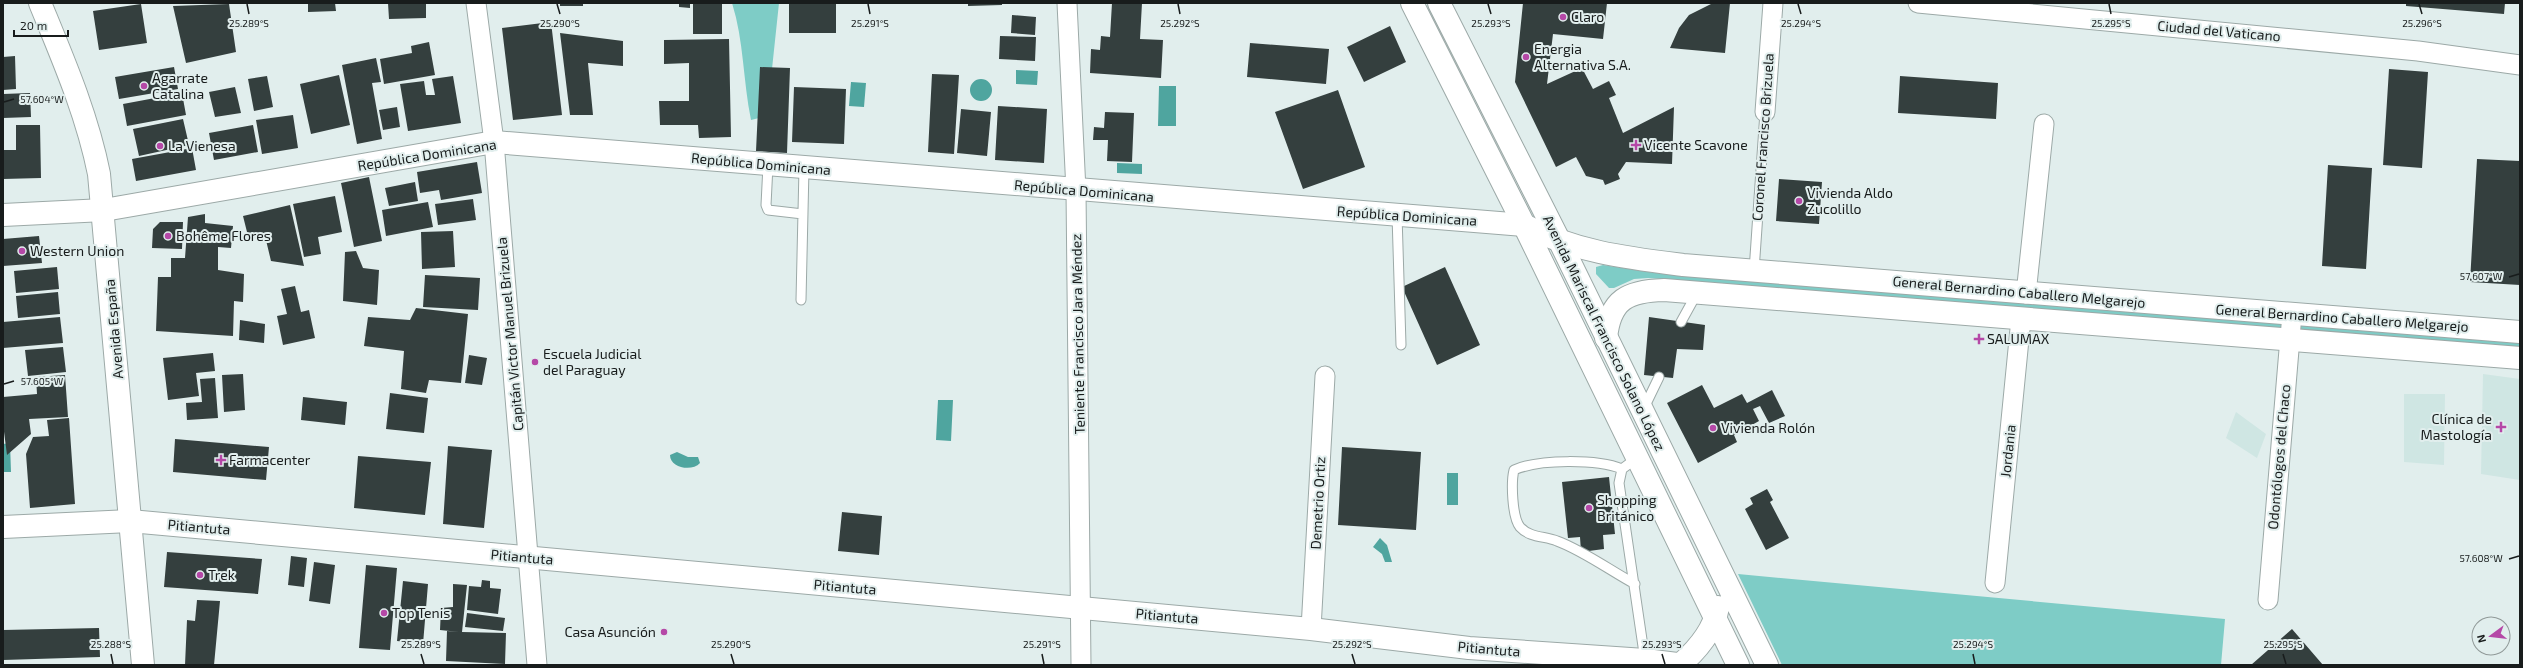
<svg xmlns="http://www.w3.org/2000/svg" width="2523" height="668" font-family="'Exo 2',sans-serif">
<style>
.built{fill:#cfe6e3}
.green{fill:#7eccc6}
.water{fill:#4fa59f}
.building{fill:#343f3e}
.lines{fill:none;stroke-linecap:round;stroke-linejoin:round}
.lane-casing{stroke:#9ca9a7;stroke-width:11}
.street-casing{stroke:#9ca9a7;stroke-width:21}
.secondary-casing{stroke:#9ca9a7;stroke-width:24}
.primary-casing{stroke:#9ca9a7;stroke-width:24}
.highway-casing{stroke:#9ca9a7;stroke-width:24}
.lane{stroke:#fff;stroke-width:9}
.street{stroke:#fff;stroke-width:19}
.secondary{stroke:#fff;stroke-width:22}
.primary{stroke:#fff;stroke-width:22}
.highway{stroke:#fff;stroke-width:22}
.ticks{fill:none;stroke:#181c1c;stroke-width:1.5}
.poi-dot{fill:#b548a7;stroke:#e1eeed;stroke-width:1.5}
.labels{text-anchor:middle;stroke-width:4;stroke-linejoin:round;paint-order:stroke}
.poi-label{font-size:14px;fill:#181c1c;stroke:#e1eeed;text-anchor:start}
.street-label{font-size:14px;fill:#181c1c;stroke:#e1eeed}
.ticks-label{font-size:10px;text-anchor:middle;fill:#181c1c;stroke:#e1eeed;stroke-width:4;stroke-linejoin:round;paint-order:stroke}
</style>
<rect width="100%" height="100%" fill="#e1eeed"/>
<!-- built -->
<path class="built" d="M2483,374l37,5v101l-39,-6z
M2404,394h41l-1,71 -40,-3z
M2236,412l30,22 -9,24 -31,-20z"/>
<!-- green -->
<path class="green" d="M732,3h47l-12,113 -16,4c-8,-39 -7,-79 -19,-117z
M1603,265l46,7 871,70v6l-872,-70 -14,1 -20,9h-5l-13,-14v-7z
M1738,574l487,45 -4,46h-439z"/>
<!-- water -->
<path class="water" d="M1016,70l22,1 -1,14 -21,-1z
M970 90a11 11 0 1 1 22 0a11 11 0 1 1-22 0Z
M851,82l15,1 -2,24 -15,-1z
M1159,86h17v40h-18z
M1117,163l25,1v10l-25,-1z
M938,400h15l-2,41 -15,-1z
M10,443l1,29h-8v-28z
M677,452l11,5h10l2,6c-8,9 -30,5 -30,-8z
M1447,473h11v32h-11z
M1380,538l7,7 5,17h-7l-3,-8 -9,-7z"/>
<!-- building -->
<path class="building" d="M308,3h27l1,8 -28,1z
M388,3h38v15l-37,1z
M560,3h23v3h-23z
M679,3h11v5l-11,-1z
M693,3h29v31h-29z
M789,3h47v30h-47z
M968,3h34v2l-34,1z
M1112,3h30l-2,36 23,1 -2,38 -71,-5 1,-24 9,1 1,-14 9,1z
M1523,3h84l-4,36 -50,-5 -6,50 35,-16 11,21 16,-8 7,14 -7,3 14,35 51,-26 -2,57 -46,-2 -8,12 2,5 -15,6 -2,-5 -17,-4 -10,-19 -20,10 -41,-85z
M1713,3h17l-5,50 -55,-5 9,-20 10,-13z
M2406,3h99l-1,11 -98,-8z
M141,4l6,39 -48,7 -6,-39z
M229,4l7,48 -50,11 -13,-57z
M1012,15l24,2 -1,18 -24,-2z
M551,22l11,93 -49,5 -11,-92z
M1390,26l16,36 -42,20 -17,-35z
M560,33l63,8v25l-35,-3 5,52h-23z
M1000,36l36,1 -1,24 -36,-2z
M729,39l2,98 -32,1 -1,-13h-38l-1,-24h30v-38l-25,1v-24z
M429,42l6,33 -51,9 -4,-25 32,-6 -1,-7z
M1250,43l79,6 -3,35 -79,-7z
M15,56l1,33 -13,1v-33z
M376,58l5,24 -9,1 10,56 -25,5 -15,-79z
M174,67l4,22 -59,10 -4,-22z
M760,67l30,1 -3,85 -31,-2z
M2389,69l39,3 -6,96 -39,-3z
M932,74l27,1 -5,79 -26,-2z
M339,75l11,50 -39,9 -11,-50z
M267,76l6,31 -19,4 -6,-32z
M453,76l8,47 -53,8 -8,-47 24,-3 2,14h9l-3,-16z
M1900,76l98,7 -2,36 -98,-6z
M235,87l6,26 -26,4 -6,-25z
M794,87l52,2 -2,55 -52,-2z
M1338,90l27,77 -62,22 -28,-77z
M30,93l1,24 -28,1v-24z
M182,93l4,22 -59,11 -4,-22z
M998,106l49,3 -3,54 -49,-3z
M397,107l3,20 -17,3 -4,-20z
M961,109l30,3 -4,44 -30,-3z
M1105,112l29,1 -2,49 -25,-1 1,-21h-15l1,-13 10,1z
M293,115l5,33 -36,6 -6,-34z
M183,119l6,26 -50,11 -6,-27z
M16,125h24l1,53 -38,1v-29h13z
M253,125l5,27 -44,8 -5,-27z
M192,148l4,22 -60,11 -4,-22z
M2477,159l43,2v124l-50,-3z
M477,162l5,31 -41,7 -2,-10 -19,3 -3,-21z
M2328,165l44,3 -6,101 -44,-3z
M369,177l13,64 -28,6 -13,-64z
M1779,179l43,3 -3,42 -43,-3z
M415,182l3,19 -29,5 -4,-18z
M335,196l7,36 -24,5 3,17 -17,3 -11,-53z
M473,199l3,21 -38,5 -3,-21z
M428,202l5,25 -47,9 -4,-26z
M290,205l14,61 -33,-5 -6,-25 -16,4 -6,-24z
M205,214v9l28,3 -2,22 -13,-1v23l26,4 -1,28 -9,-1 -1,35 -77,-5 2,-54h13v-19h14l3,-41z
M160,222h23l-1,27 -30,-1 1,-19z
M453,231l2,36 -33,2 -1,-37z
M39,236l3,27 -39,3v-27z
M356,251l7,17 16,2 -2,35 -34,-4 2,-49z
M57,267l2,22 -43,4 -2,-22z
M1445,267l35,78 -43,20 -35,-78z
M425,275l55,3 -2,32 -55,-3z
M295,286l6,26 8,-2 6,28 -32,7 -6,-29 10,-2 -6,-25z
M58,292l2,22 -42,4 -2,-22z
M416,308l52,6 -7,69 -32,-3 -3,13 -25,-4 3,-38 -40,-5 4,-29 42,3z
M60,317l3,26 -60,5v-26z
M1649,317l56,8 -2,25 -26,-1 -4,29 -29,-3z
M240,320l25,4 -1,19 -25,-3z
M63,347l3,25 -38,4 -3,-26z
M213,353l2,18 -19,2 3,23 -31,4 -5,-42z
M469,355l18,3 -5,27 -17,-2z
M243,374l2,36 -21,2 -2,-37z
M65,375l3,42 -39,2 2,15 -24,21 -4,-31v-27l34,-3 -1,-17z
M215,378l3,40 -31,2 -1,-17 16,-1 -2,-23z
M1702,385l12,23 28,-14 5,9 25,-13 13,26 -16,7 -9,-17 -7,3 6,12 -25,14 3,7 -39,21 -31,-60z
M390,393l38,5 -4,35 -38,-4z
M303,397l44,5 -2,23 -44,-5z
M69,418l6,86 -45,4 -4,-54 7,-17 16,-1 -2,-16z
M175,439l94,8 -3,33 -93,-8z
M448,446l44,4 -8,78 -41,-4z
M1342,447l79,5 -5,78 -78,-5z
M358,456l73,6 -6,53 -71,-7z
M1609,477l6,57 -12,1 1,14 -23,3 -1,-15 -12,1 -6,-56z
M1767,489l6,11 -3,2 19,36 -23,12 -21,-41 8,-5 -3,-6z
M842,512l40,4 -3,39 -41,-4z
M167,552l95,7 -4,35 -94,-7z
M291,556l16,2 -3,29 -16,-2z
M314,562l21,3 -5,39 -21,-3z
M366,565l31,3 -7,82 -31,-2z
M482,580l8,1v7l11,1 -3,25 -31,-4 2,-24 12,1z
M403,581l25,3 -5,60 -26,-3z
M453,584l14,1 -5,47 44,1 -1,31 -59,-3 1,-30 12,1 -19,-2 1,-22 12,-1z
M197,600l23,1 -6,64h-29l2,-45 8,1z
M467,613l38,5 -2,13 -38,-4z
M99,628l1,29 -97,3v-30z
M2292,629l31,36h-72z"/>
<g class="lines">
<!-- lane casing -->
<g class="lane-casing">
<path id="lane" d="M768,165l-2,40 2,5 35,4
M1397,215l4,130
M1754,271l11,-159
M801,300l3,-132
M1681,322l16,-29
M1644,408l15,-31
M1637,458l-15,11 -3,14 26,177
M1622,469c-25,-10 -83,-10 -108,1 -3,12 -2,47 6,57 10,11 25,9 37,14 25,9 54,30 78,43"/>
</g>
<!-- street casing -->
<g class="street-casing">
<path id="street" d="M476,3l18,139 43,523
M1067,3l9,188 5,474
M1918,3l500,48 102,14
M1765,112l8,-109
M2026,294l18,-170
M1995,583l26,-264
M2268,600l24,-286
M1311,629l14,-253"/>
</g>
<!-- secondary casing -->
<g class="secondary-casing">
<path id="secondary" d="M3,215l101,-5 390,-68 1030,83c51,27 103,33 159,40l837,67
M1606,338c4,-39 22,-47 58,-48l856,68
M3,527l127,-6 1181,108 158,19 176,12 40,5"/>
</g>
<!-- primary casing -->
<g class="primary-casing">
<path id="primary" d="M40,3c23,56 47,111 59,171l44,491"/>
</g>
<!-- highway casing -->
<g class="highway-casing">
<path id="highway" d="M1412,3l112,222 214,440
M1439,3l121,239 207,423
M1681,664c17,-15 33,-34 37,-57"/>
</g>
<!-- lane -->
<use href="#lane" class="lane"/>
<!-- street -->
<use href="#street" class="street"/>
<!-- secondary -->
<use href="#secondary" class="secondary"/>
<!-- primary -->
<use href="#primary" class="primary"/>
<!-- highway -->
<use href="#highway" class="highway"/>
</g>
<!-- ticks -->
<path class="ticks" d="M247,4l2,10M557,4l3,10M868,4l2,10M1178,4l2,10M1488,4l3,10M1798,4l3,10M2109,4l2,10M2419,4l3,10M4,102l10,-3M2509,277l10,-3M4,384l10,-3M2509,559l10,-3M111,654l2,10M421,654l3,10M731,654l3,10M1042,654l2,10M1352,654l3,10M1662,654l3,10M1973,654l2,10M2283,654l3,10"/>
<!-- markers -->
<g class="poi-dot">
<circle cx="1563" cy="17" r="4"/>
<circle cx="1526" cy="57" r="4"/>
<circle cx="144" cy="86" r="4"/>
<path d="M1634 139h4v4h4v4h-4v4h-4v-4h-4v-4h4z"/>
<circle cx="160" cy="146" r="4"/>
<circle cx="1799" cy="201" r="4"/>
<circle cx="168" cy="236" r="4"/>
<circle cx="22" cy="251" r="4"/>
<path d="M1977 333h4v4h4v4h-4v4h-4v-4h-4v-4h4z"/>
<circle cx="535" cy="362" r="4"/>
<path d="M2499 421h4v4h4v4h-4v4h-4v-4h-4v-4h4z"/>
<circle cx="1713" cy="428" r="4"/>
<path d="M219 454h4v4h4v4h-4v4h-4v-4h-4v-4h4z"/>
<circle cx="1589" cy="508" r="4"/>
<circle cx="200" cy="575" r="4"/>
<circle cx="384" cy="613" r="4"/>
<circle cx="664" cy="632" r="4"/>
</g>
<g class="labels">
<!-- poi labels -->
<g class="poi-label">
<text x="1571" y="22">Claro</text>
<text x="1534" y="54">Energia<tspan x="1534" dy="16">Alternativa S.A.</tspan></text>
<text x="152" y="83">Agarrate<tspan x="152" dy="16">Catalina</tspan></text>
<text x="1644" y="150">Vicente Scavone</text>
<text x="168" y="151">La Vienesa</text>
<text x="1807" y="198">Vivienda Aldo<tspan x="1807" dy="16">Zucolillo</tspan></text>
<text x="176" y="241">Bohême Flores</text>
<text x="30" y="256">Western Union</text>
<text x="1987" y="344">SALUMAX</text>
<text x="543" y="359">Escuela Judicial<tspan x="543" dy="16">del Paraguay</tspan></text>
<text x="2492" y="424" text-anchor="end">Clínica de<tspan x="2492" dy="16">Mastología</tspan></text>
<text x="1721" y="433">Vivienda Rolón</text>
<text x="229" y="465">Farmacenter</text>
<text x="1597" y="505">Shopping<tspan x="1597" dy="16">Británico</tspan></text>
<text x="208" y="580">Trek</text>
<text x="392" y="618">Top Tenis</text>
<text x="656" y="637" text-anchor="end">Casa Asunción</text>
</g>
<!-- street labels -->
<g class="street-label">
<text transform="translate(2219 31) rotate(5)" y="5">Ciudad del Vaticano</text>
<text transform="translate(1763 137) rotate(-86)" y="5">Coronel Francisco Brizuela</text>
<text transform="translate(427 155) rotate(-9)" y="5">República Dominicana</text>
<text transform="translate(761 164) rotate(5)" y="5">República Dominicana</text>
<text transform="translate(1084 191) rotate(5)" y="5">República Dominicana</text>
<text transform="translate(1407 216) rotate(4)" y="5">República Dominicana</text>
<text transform="translate(2019 292) rotate(5)" y="5">General Bernardino Caballero Melgarejo</text>
<text transform="translate(2342 318) rotate(4)" y="5">General Bernardino Caballero Melgarejo</text>
<text transform="translate(114 329) rotate(-95)" y="5">Avenida España</text>
<text transform="translate(1604 333) rotate(64)" y="5">Avenida Mariscal Francisco Solano López</text>
<text transform="translate(510 334) rotate(-95)" y="5">Capitán Victor Manuel Brizuela</text>
<text transform="translate(1078 334) rotate(-91)" y="5">Teniente Francisco Jara Méndez</text>
<text transform="translate(2008 451) rotate(-84)" y="5">Jordania</text>
<text transform="translate(2279 457) rotate(-85)" y="5">Odontólogos del Chaco</text>
<text transform="translate(1318 503) rotate(-87)" y="5">Demetrio Ortiz</text>
<text transform="translate(199 527) rotate(5)" y="5">Pitiantuta</text>
<text transform="translate(522 557) rotate(5)" y="5">Pitiantuta</text>
<text transform="translate(845 587) rotate(5)" y="5">Pitiantuta</text>
<text transform="translate(1167 616) rotate(5)" y="5">Pitiantuta</text>
<text transform="translate(1489 649) rotate(5)" y="5">Pitiantuta</text>
</g>
</g>
<g class="ticks-label">
<text x="249" y="27">25.289°S</text>
<text x="560" y="27">25.290°S</text>
<text x="870" y="27">25.291°S</text>
<text x="1180" y="27">25.292°S</text>
<text x="1491" y="27">25.293°S</text>
<text x="1801" y="27">25.294°S</text>
<text x="2111" y="27">25.295°S</text>
<text x="2422" y="27">25.296°S</text>
<text x="42" y="103">57.604°W</text>
<text x="2481" y="280">57.607°W</text>
<text x="42" y="385">57.605°W</text>
<text x="2481" y="562">57.608°W</text>
<text x="111" y="648">25.288°S</text>
<text x="421" y="648">25.289°S</text>
<text x="731" y="648">25.290°S</text>
<text x="1042" y="648">25.291°S</text>
<text x="1352" y="648">25.292°S</text>
<text x="1662" y="648">25.293°S</text>
<text x="1973" y="648">25.294°S</text>
<text x="2283" y="648">25.295°S</text>
</g>
<!-- border -->
<rect width="2523" height="668" fill="none" stroke="#181c1c" stroke-width="8"/>
<!-- north arrow -->
<g transform="translate(2491 636) rotate(255)"><circle r="19" fill="#e1eeed" stroke="#919a99"/>
<path d="M0-3L7 15L0 10L-7 15Z" fill="#b548a7"/>
<text y="-6" font-size="11" font-weight="bold" text-anchor="middle" fill="#181c1c">N</text>
</g>
<!-- scale -->
<path d="M14 30v6h54v-6" fill="none" stroke="#181c1c" stroke-width="2"/>
<text x="20" y="30" font-size="12" fill="#181c1c" stroke="#e1eeed" stroke-width="3" paint-order="stroke">20 m</text>
</svg>
